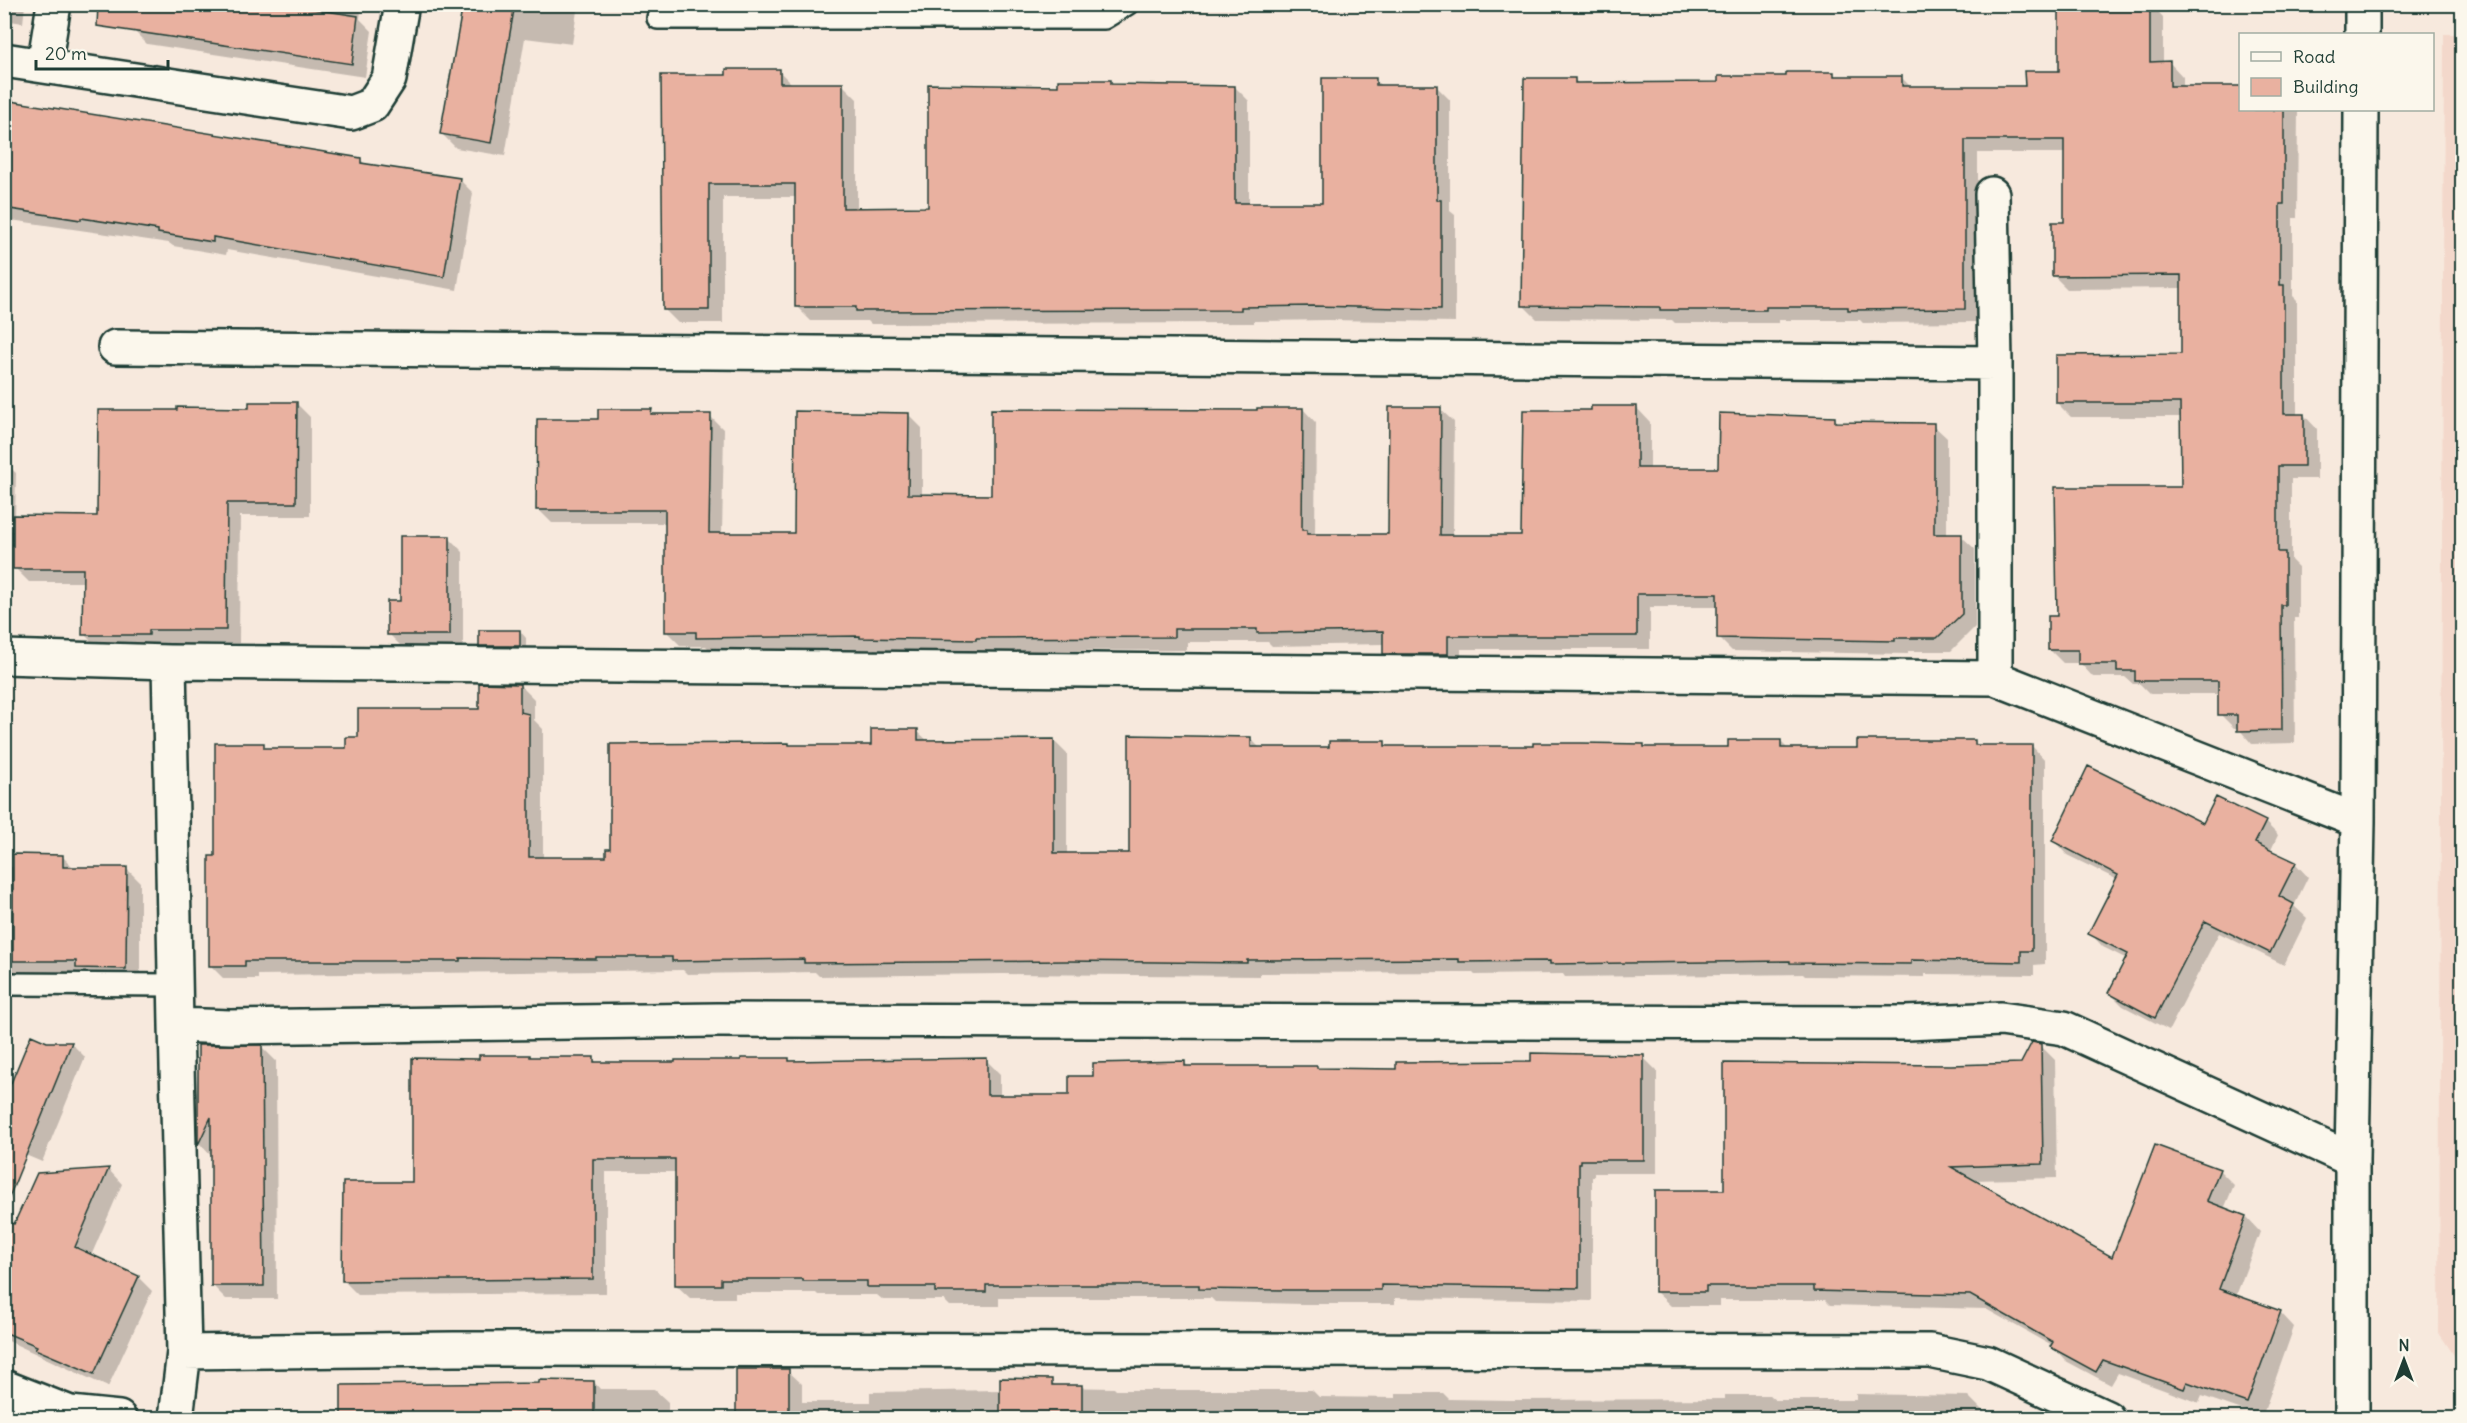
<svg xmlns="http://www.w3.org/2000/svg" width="2467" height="1423" font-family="Delius,sans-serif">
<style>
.built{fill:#f3d8cb}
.shadow{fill:#0003}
.building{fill:#e9b1a0;stroke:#1f3d34;stroke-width:1.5}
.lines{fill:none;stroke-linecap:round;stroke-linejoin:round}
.service-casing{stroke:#1f3d34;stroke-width:26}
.minor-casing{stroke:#1f3d34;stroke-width:38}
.service{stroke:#fbf7ec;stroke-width:21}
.minor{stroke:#fbf7ec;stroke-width:33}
</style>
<rect width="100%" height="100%" fill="#f7e9dd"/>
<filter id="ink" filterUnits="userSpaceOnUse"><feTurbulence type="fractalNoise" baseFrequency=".0167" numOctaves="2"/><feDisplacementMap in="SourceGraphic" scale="12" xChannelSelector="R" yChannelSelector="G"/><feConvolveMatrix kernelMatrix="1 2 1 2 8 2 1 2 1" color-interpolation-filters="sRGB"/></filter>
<g filter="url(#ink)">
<!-- built -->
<path class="built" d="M2444,34h18v1333l-23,-34z"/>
<!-- shadow -->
<path class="shadow" d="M4,4h33l-12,1 -2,18 -19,-3z
M137,4h225l-2,15 12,12 -7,46 -218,-33 -14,-14z
M464,4h114l-6,40 -47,-6 -20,118 -49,-8 -14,-14z
M2060,4h91l12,13v46h7l13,14v11l57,22h58l-1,108h-4v78l4,4v115h7l13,14v50h-26v81l7,7v51h-4l1,125 -43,1 -14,-16h-4l-14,-14v-20h-70l-10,-10h-7l-8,-7h-32l-13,-14h-17l-14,-14 9,-32 125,-129 -1,-71h-111l-14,-14 126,-47v-68l-116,1 -14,-14 12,-52v-70h-87v169l-115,1 -3,-3h-81v3h-104l-3,-3 -135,-1 -14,-14 51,-226 5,5 141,-1 113,-9 4,4h65l10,10h114l34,-16z
M779,71l14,14h50l14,14v110l72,-1 130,-120 52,-7 4,5 120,1 14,14v103h74l52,-124 7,6h54l14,14v111l5,4v107l-127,-2 -74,1v2l-383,1 -3,-3h-57l-14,-14v-110h-74v126h-45l-14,-14 64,-232z
M4,99l93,18 264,43 5,5 93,14 14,14 -16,97 -230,-40 -1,5 -53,-9 -4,-3 -165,-24z
M297,404l13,13v99h-70l-1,127h-77v5h-64l-14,-14v-52h-55l-14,-14v-48h-11v-58l12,11 -1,44 83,1 152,-108z
M1637,408l13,14v47h70l115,-50 5,5 93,1 14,13v98h14l14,13v78l-24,24h-43v3l-176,-3 -14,-14v-30h-68v42h-189v19l-63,-1 -14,-14v-9l-112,2 -4,-4h-81v8l-198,1v3l-114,-3 -2,-2 -162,2 -5,-5h-25l-14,-14v-109h-115l-14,-14 62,-89 51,-9 5,5h54l14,14 -2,105h73l113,-121 14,14v67l70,1 267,-84 44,-3 13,14 -1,113h75l50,-127 14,13 -1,114h70l70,-124z
M449,538l14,14v96h-60l-14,-14 12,-31z
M520,631l6,7v14h-39l-6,-7z
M520,685l14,14v21l9,9v130h65l180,-115 3,2h81l45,-15 11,10 125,-1 14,14v101h64l120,-116 9,9h70l55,-5 5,5 254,-2 3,2h82l51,-7 8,8h71l115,-8 5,5h53l13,14v204l-11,1v10l-109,-1v3l-120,-1 -2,-2 -238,3 -2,-3 -88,1 -3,-3 -212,1v3l-258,-2 -183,2 -4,-4 -128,2 -4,-4 -425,5v4h-34l-14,-14 6,-108 47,-112 4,4h80l13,-10 121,-28z
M2265,822l13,13 -8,17 25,11 13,14 -14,29 13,12 -23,47 -65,-32 -50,97 -46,-24 -14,-14 18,-33 -24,-12 -13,-14 28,-53 -51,-25 -13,-14 150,-16z
M62,856l12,12h52l14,14v100l-136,-4v-111h11z
M46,1043h25l14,14 -43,105 -38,-16v-42z
M2040,1045l15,15 2,118 -84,2 140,79 106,-89 15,15 -10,24 22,8 14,15 -24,64 44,16 14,15 -32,90 -60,-21 -3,7 -81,-30 -7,12 -45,-24 -14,-15 -66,-37 -156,-4 -5,-5h-105v6h-49l-15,-14 69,-100 226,-125 71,-2z
M200,1047h62l14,14 1,238h-51l-14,-14v-128l-12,-13z
M530,1056l2,2h61l5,6h78l112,-5 3,3 195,-2 14,14v22h71l24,-19 39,-12v-3h50l6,6 126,-1 2,2 79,1 246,-13 14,14v102h-63v4h-2v124l-197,-3v6h-93l-87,-2 -4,-4h-212v8h-49l-6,-6h-61l-6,-5h-59l-2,-2h-81v5h-45l-14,-13v-113h-70v121l-248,2 -14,-14 69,-98 68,-123z
M109,1170l13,14 -31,72 47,21 14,14 -44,96 -104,-48v-118l11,5 23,-52z
M788,1371l14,13v18h68v-10l132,-2 49,-9 6,6 57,1 2,2h196l7,7 77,1v-5h47l6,6 61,1 215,-1v-4h44l6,5h81v-6l112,2 14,14v8h-1245z
M594,1382l6,7h54l14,13v16h-326z"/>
<!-- building -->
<path class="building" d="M98,4h183l77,12 -6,48 -255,-38z
M463,4h52l-24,139 -51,-9z
M2059,4h91v58l20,-1v25h71v24h43v94h-4v81h4v129h20v52h-26v86h7v53h-4l1,125 -45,1v-16h-19v-34h-83v-10h-18v-7h-39v-14h-30v-34h9l-2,-129h126l-1,-84h-124v-48l125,-1v-79l-129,1v-54h12v-82h-99v169l-117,1v-3h-82v3h-106v-3l-139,-1 3,-228h51v5l143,-1v-6h68v-4h48v4h68v10h123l-1,-15h35z
M726,69h54v14h63v125l85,-1v-123l130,2v-6h53v4l124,2v117h87v-125h54v7h61v115h4v109l-128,-3 -72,1v3l-385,1v-4h-61v-123h-86v126h-46l-2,-235h65z
M4,100l290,47 67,11v5l99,15 -16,99 -231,-40v5l-55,-9v-3l-77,-12v2l-77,-12z
M249,402h48l-1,101h-69l-1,127h-77v5h-67l1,-66h-70v-54l84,1 1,-106h79v-3l72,1z
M1591,406h46v62h81l1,-55 116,4v5l99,1v111h28v80l-25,24h-42v3l-178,-3v-44h-80v42h-189v18h-65v-23l-126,2v-4h-83v8l-198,1v2l-116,-2v-2l-164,2v-6h-31v-122h-129l1,-91h61v-10h54l-1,5h60l-2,119h85l1,-122 114,2 -1,81 83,1v-86l266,1v-2h46l-1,122h5v4h81l1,-127h52l-1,128h81l2,-125h68z
M400,536h50v99h-63v-34h13z
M479,630h41v16h-41z
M479,683l41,1v28l9,2v143h77v-8h4v-105l179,-1v2h82v-16h47v11l136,-1v114h75v-118l122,2v10h78v-6h56v5h148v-3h48l63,1v3h84v-7h53v8h76v-8h118v5h57v206h-11v11l-110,-2v4l-121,-1v-2l-240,3v-3l-91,1v-3l-212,1v3l-180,-2 -263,2v-4l-132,2v-4h-76v2l-136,-1v3h-215v5h-36v-110h6v-113h49v5h82v-11h12v-28h121z
M2088,766l115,57 13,-26 50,24 -11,22 41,19 -17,34 15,8 -24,49 -65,-32 -50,97 -47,-25 20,-39 -40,-20 30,-59 -66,-34z
M13,854l50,1v12h64l-1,102 -50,-1v-7h-63z
M31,1035l16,7h25l-66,163 -2,-105z
M2032,1042l9,2 2,120 -92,3 161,90 43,-112 65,24 -13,32 39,15 -27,73 62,22 -34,92 -60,-21 -3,7 -81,-29 -7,12 -46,-25 3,-5 -83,-47 -156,-4v-5h-108v6h-51v-102h69v-127l227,2 70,-2z
M198,1045h64l2,241h-53v-169l-13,28z
M1531,1053l113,2v105h-63v3h-2v125l-198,-3v5h-94l-88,-1v-4h-213v7h-51v-5h-68v-6h-64v-2h-82v6h-46v-126h-82v120l-251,2 1,-99h69v-124l67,1v-4h51v2h64v5h81v-2h66v-2h48v3l198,-3v37h82v-19h24v-13l92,-2v5h132v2l79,1v-7l135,-1z
M109,1168l-34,79 64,29 -45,98 -59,-25 2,-3 -33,-14v-112l10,4 23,-51z
M736,1369h53v50h-53z
M1000,1378l52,1v6h30v34h-82z
M539,1380l55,1v38h-253v-34l198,-2z"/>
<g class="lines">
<!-- service casing -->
<g class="service-casing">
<path id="service" d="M658,18h446l23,-14
M4,984l172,1"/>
</g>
<!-- minor casing -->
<g class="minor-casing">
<path id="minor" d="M2362,34v-30
M4,60l347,53 21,-8 17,-26 13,-75
M44,66l10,-62
M1992,194l3,169
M115,347l1880,16v315
M4,657l165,5 1826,16 363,143
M169,662l7,363
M184,1352l-8,-327 54,2 488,-7 1188,3 95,-4 63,9 288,132
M4,1387l66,26 49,5
M176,1418l8,-66 270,-3 1476,2 58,12 119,55
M2352,1418v-258l6,-339 3,-711"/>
</g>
<!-- service -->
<use href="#service" class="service"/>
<!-- minor -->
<use href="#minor" class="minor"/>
</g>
</g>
<!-- margin -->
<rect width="2467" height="1423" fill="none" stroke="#fbf7ec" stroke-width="24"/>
<rect x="12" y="12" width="2443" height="1399" fill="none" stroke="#1f3d34" stroke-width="2" filter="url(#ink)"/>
<!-- legend -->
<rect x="2239" y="33" width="195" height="78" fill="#fbf7ec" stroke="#a3ada2" stroke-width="1.5"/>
<rect x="2251" y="52" width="30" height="9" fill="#fbf7ec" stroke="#a3ada2" stroke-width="1.5"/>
<text x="2293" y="63" font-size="18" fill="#1f3d34">Road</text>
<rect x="2251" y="78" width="30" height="18" fill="#e9b1a0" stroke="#a3ada2" stroke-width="1.5"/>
<text x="2293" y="93" font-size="18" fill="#1f3d34">Building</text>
<!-- north arrow -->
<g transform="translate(2404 1360)" stroke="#fbf7ec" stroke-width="4.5" paint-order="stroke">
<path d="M0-4.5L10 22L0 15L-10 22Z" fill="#1f3d34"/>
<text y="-9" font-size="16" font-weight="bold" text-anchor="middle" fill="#1f3d34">N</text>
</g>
<!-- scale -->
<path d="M36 60v9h132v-9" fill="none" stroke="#1f3d34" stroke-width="3"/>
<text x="45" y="60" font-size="18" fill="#1f3d34" stroke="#fbf7ec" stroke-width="4.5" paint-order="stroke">20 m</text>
</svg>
